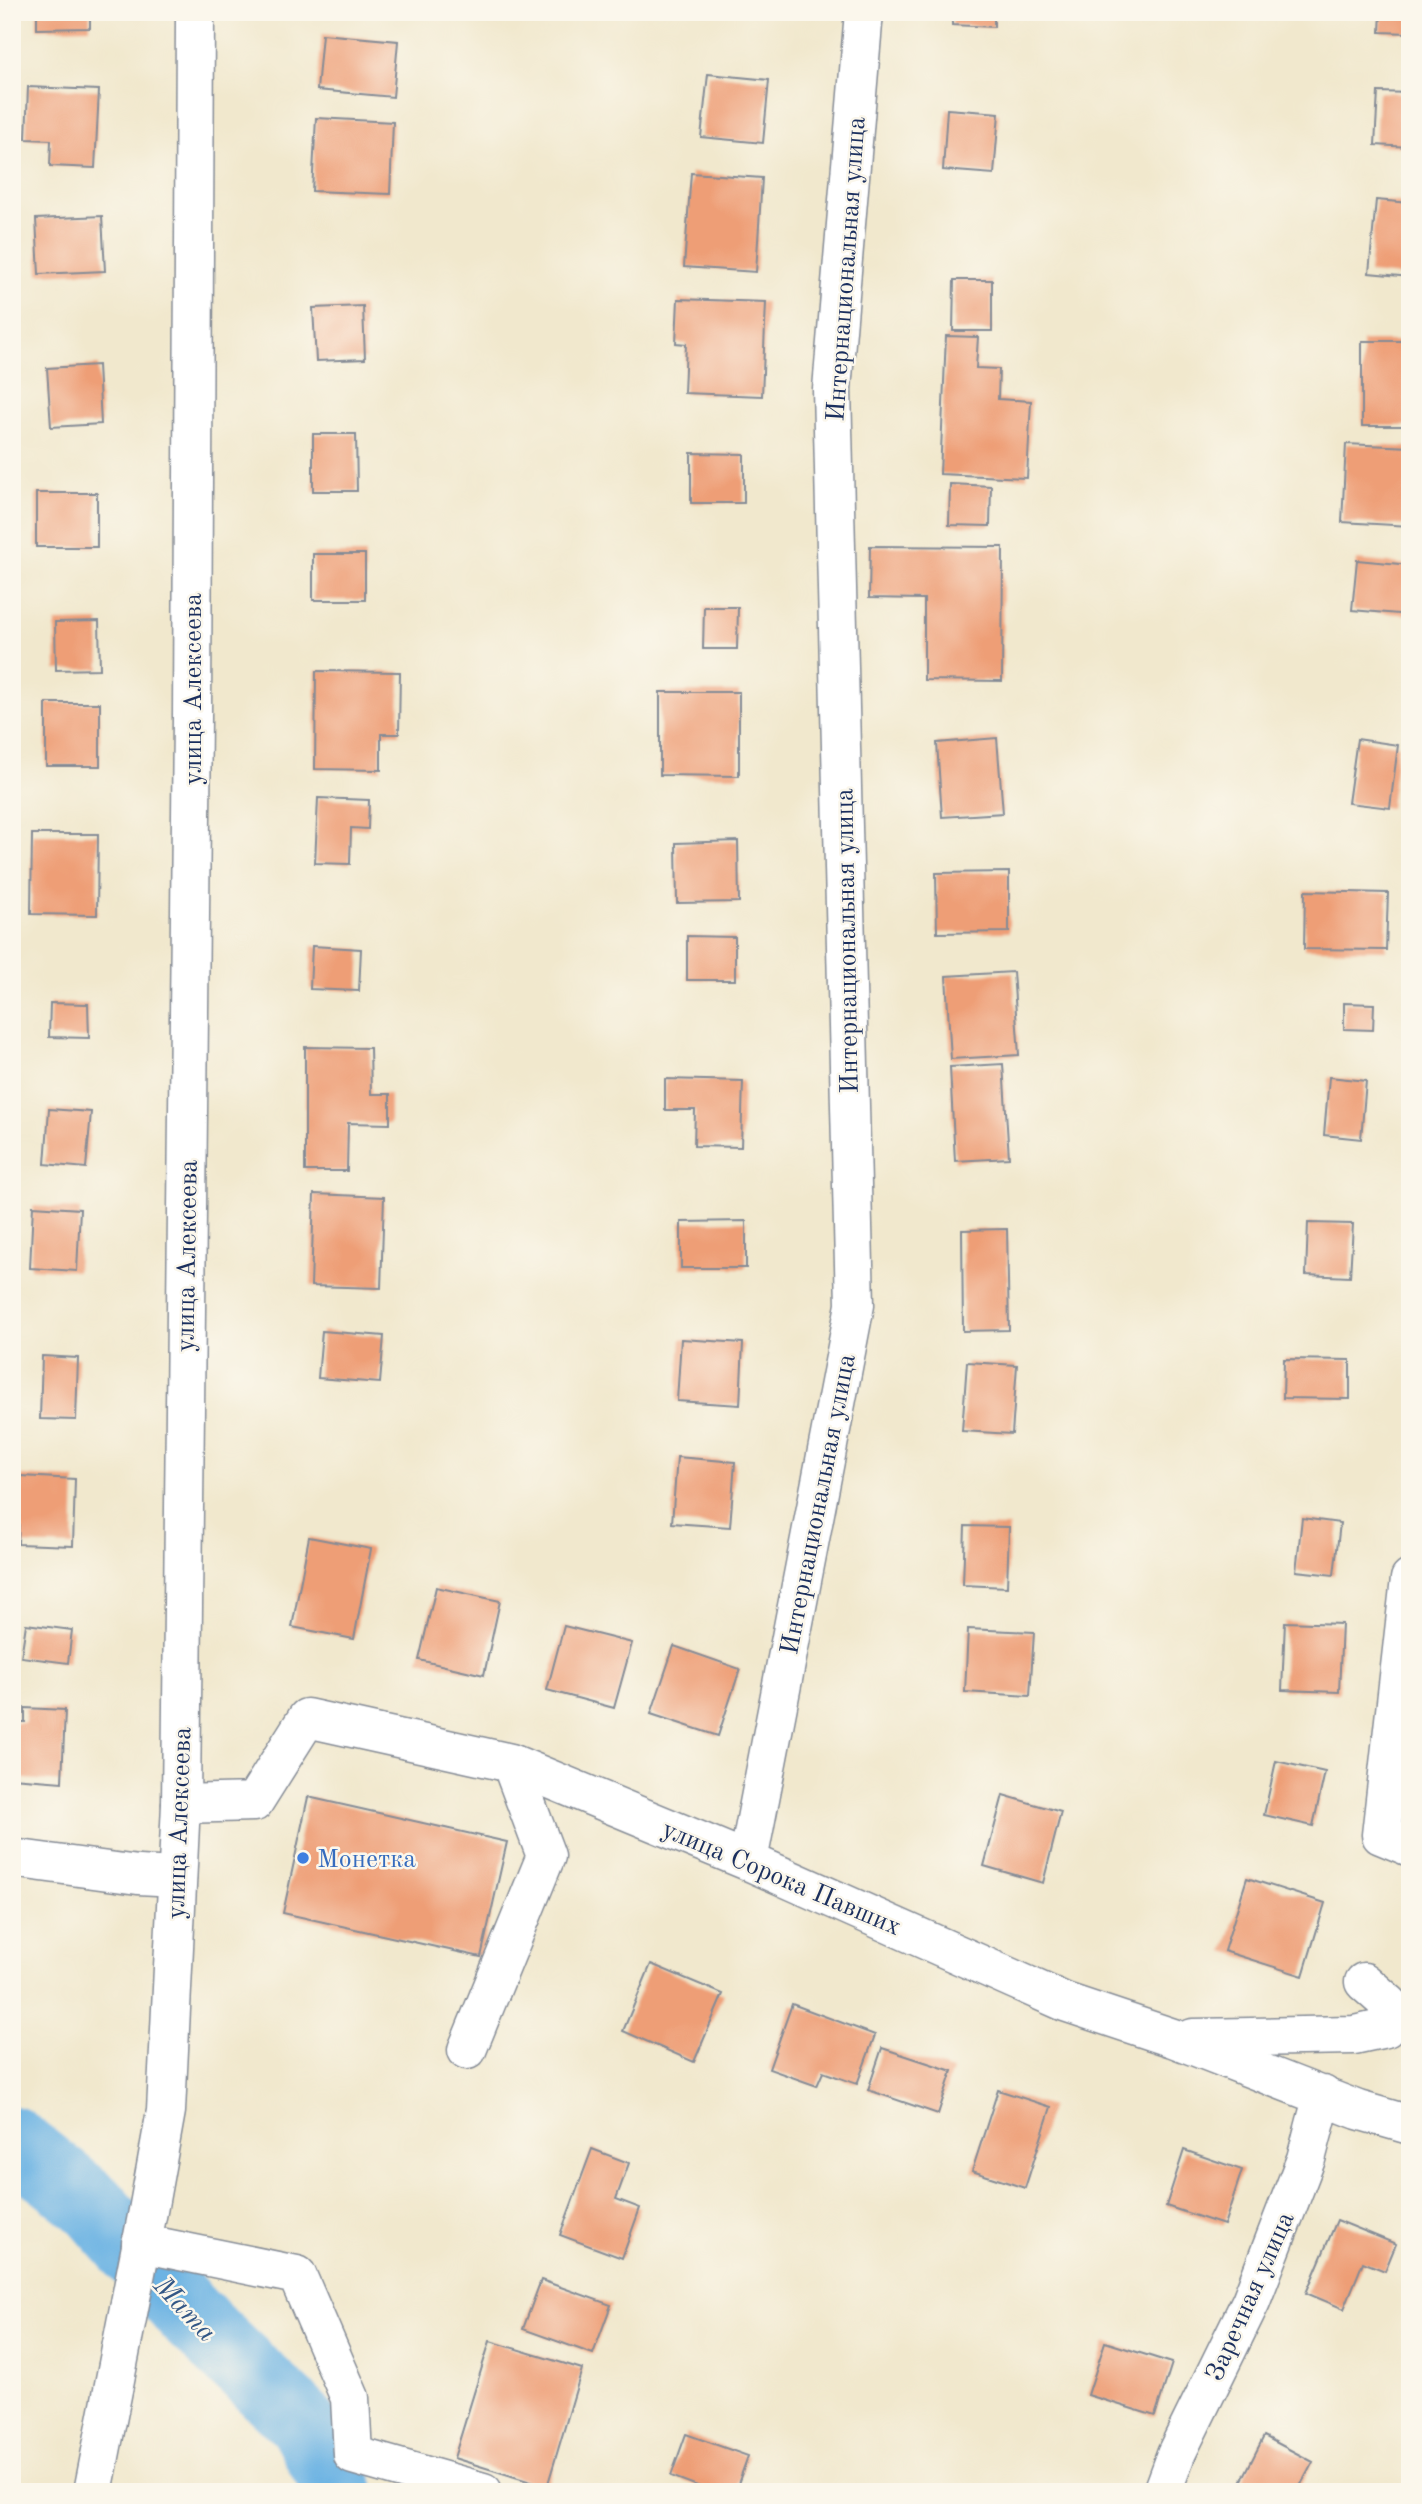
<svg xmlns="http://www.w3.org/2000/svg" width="1422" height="2504" font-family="'Old Standard TT',serif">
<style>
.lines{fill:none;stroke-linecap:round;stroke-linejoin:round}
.river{stroke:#6cb3e3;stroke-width:70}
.building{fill:#ee9e76}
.minor-casing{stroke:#868c96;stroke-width:41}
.major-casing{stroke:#868c96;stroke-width:41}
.minor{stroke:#fff;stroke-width:38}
.major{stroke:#fff;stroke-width:38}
.shop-dot{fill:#3f7fe0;stroke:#fbf7ec;stroke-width:2.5}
.labels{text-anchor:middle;stroke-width:5;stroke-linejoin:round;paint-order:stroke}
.street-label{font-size:26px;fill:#1b2f5e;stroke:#fbf7ec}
.shop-label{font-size:26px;fill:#366cbe;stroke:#fbf7ec;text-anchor:start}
.water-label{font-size:28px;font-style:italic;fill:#335786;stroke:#fbf7ec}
</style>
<rect width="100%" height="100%" fill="#fbf7ec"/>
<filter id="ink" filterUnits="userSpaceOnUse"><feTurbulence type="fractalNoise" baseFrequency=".0143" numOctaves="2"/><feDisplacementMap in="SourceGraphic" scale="14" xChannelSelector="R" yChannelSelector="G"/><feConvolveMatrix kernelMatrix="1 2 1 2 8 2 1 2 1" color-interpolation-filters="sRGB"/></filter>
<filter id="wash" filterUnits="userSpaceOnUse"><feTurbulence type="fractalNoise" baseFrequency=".00686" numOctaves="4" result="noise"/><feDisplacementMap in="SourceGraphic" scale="28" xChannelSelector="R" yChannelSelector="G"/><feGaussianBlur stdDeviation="1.57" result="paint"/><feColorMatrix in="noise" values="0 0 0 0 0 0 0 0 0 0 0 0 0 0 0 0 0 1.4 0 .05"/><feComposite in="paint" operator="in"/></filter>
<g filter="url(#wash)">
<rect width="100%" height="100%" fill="#f1e8cd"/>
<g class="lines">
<!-- river -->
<path class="river" d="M12,2141l82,65 96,110 112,106 38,70"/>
</g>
<g id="blocks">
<!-- building -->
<path class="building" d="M37,12h53v16l-53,1z
M952,12h42v15l-42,-2z
M1381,12h29v21l-30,-1z
M322,34l76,7 -5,56 -76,-7z
M708,74l61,6 -6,63 -62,-6z
M28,87l71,3 -4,78 -45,-2 1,-26 -25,-1z
M1378,92l32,1v54l-35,-2z
M947,109l52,4 -5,61 -51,-4z
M316,118l77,4 -3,72 -78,-3z
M691,173l71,5 -6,94 -72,-5z
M1376,200l34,3v74l-41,-4z
M102,216l3,55 -66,3 -3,-55z
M954,280h38v51h-39z
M678,299l88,3 -4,94 -78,-3 2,-49 -10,-1z
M363,306l2,53 -49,2 -3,-53z
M946,336l32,1 -2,31 23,1 -1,30 33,2 -4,77 -87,-4z
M1362,341h48v85h-48z
M98,365l3,59 -50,3 -4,-59z
M313,434h43l1,57h-44z
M1346,444l64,3v79l-68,-4z
M691,453l53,1v49h-53z
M950,484l41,2 -1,40 -41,-1z
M36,493h61v54h-61z
M870,546l133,1 -1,134 -78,-1v-81l-55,-1z
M313,554h52v46h-52z
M1357,560l53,5v50l-58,-5z
M704,607h34l-1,42h-34z
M99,621l1,48 -44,1 -1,-48z
M316,671l84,1 -1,62h-18v36l-66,-1z
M660,692h79v84l-79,-1z
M46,703h54v63h-54z
M997,738l6,75 -61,4 -5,-74z
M1357,739l41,6 -8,63 -42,-5z
M318,798l51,2 -1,29 -17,-1 -1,36 -35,-1z
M32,834h66l-1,81 -66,-1z
M738,841l1,61 -62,1 -1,-60z
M1009,872v60l-72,1 -1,-60z
M1305,891l83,2 -2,57 -82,-1z
M687,936l48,1v43h-48z
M312,946l49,3 -2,42 -49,-2z
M1013,972l6,83 -68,4 -5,-83z
M50,1003l38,1 1,34 -40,-1z
M1344,1003l30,1 -1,26 -29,-1z
M305,1047l65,1 1,46h19v30l-42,-1 -1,48h-42z
M1003,1064l6,94 -54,3 -5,-94z
M1329,1077l37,4 -5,58 -37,-4z
M665,1079l78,2 -2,66 -47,-1 1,-36h-30z
M49,1109l42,3 -5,56 -41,-4z
M314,1194l70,3 -3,91 -70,-2z
M33,1206l47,3 -3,62 -47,-3z
M746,1221v47h-65v-46z
M1308,1223l45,1 -3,53 -44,-2z
M1007,1229l2,101 -46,1 -1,-101z
M322,1331l62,5 -4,47 -62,-5z
M681,1339l62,4 -3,62 -63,-4z
M42,1356l36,2 -2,62 -36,-1z
M1284,1359l66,1v39l-67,-1z
M967,1362l50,3 -5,69 -50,-3z
M677,1457l58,5 -5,65 -58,-4z
M21,1476l54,3 -2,67 -55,-2z
M1302,1518l38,5 -6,52 -38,-4z
M965,1526l44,1 -2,60 -44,-2z
M309,1537l62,12 -17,90 -62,-12z
M436,1587l64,14 -16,74 -65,-15z
M1285,1622l57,2 -3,68 -57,-2z
M26,1624l46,6 -4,33 -47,-6z
M564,1626l68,17 -18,65 -67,-18z
M968,1629l66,3 -4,64 -65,-4z
M674,1646l66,23 -22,67 -67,-22z
M25,1708l40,2 -3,72 -50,-4v-56h13z
M1276,1761l49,11 -12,54 -49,-11z
M1003,1795l58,17 -18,71 -59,-17z
M308,1797l199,45 -26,115 -198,-44z
M1247,1878l78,25 -22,73 -79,-25z
M651,1964l72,30 -29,68 -71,-31z
M792,2004l83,31 -18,49 -34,-12 -6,14 -48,-17z
M882,2048l70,23 -14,43 -70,-24z
M998,2090l53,17 -26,81 -53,-17z
M592,2149l37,14 -13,36 24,9 -18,50 -62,-23z
M1184,2150l58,20 -18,55 -58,-19z
M1337,2220l59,24 -11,27 -22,-9 -19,47 -38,-16z
M541,2280l70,25 -18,49 -70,-25z
M490,2341l92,28 -35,118 -93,-29z
M1105,2342l67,21 -17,53 -67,-21z
M686,2434l62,22 -13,36h-22l-42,-16z
M1264,2436l49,26 -16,30h-38l-18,-10z"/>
</g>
</g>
<g filter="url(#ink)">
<use href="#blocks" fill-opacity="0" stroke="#868c96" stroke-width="2"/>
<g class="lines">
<!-- minor casing -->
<g class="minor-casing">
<path id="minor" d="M1410,1579l-29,256 29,12
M181,1804l73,-2 53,-84 204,45 237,98 317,141 108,36 185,72 52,15
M12,1858l126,17 39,2
M748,1861l107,-556 -23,-916 32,-377
M1193,2038l161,-3 32,-7 3,-24 -25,-22
M467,2050l79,-194 -35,-93
M141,2243l156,32 53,123 3,57 130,37
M1162,2492l14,-38 75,-153 55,-142 17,-64"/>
</g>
<!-- major casing -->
<g class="major-casing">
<path id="major" d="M93,2492l55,-281 18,-100 15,-307 11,-1087 3,-705"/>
</g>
<!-- minor -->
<use href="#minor" class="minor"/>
<!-- major -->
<use href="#major" class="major"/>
</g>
</g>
<!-- markers -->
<circle class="shop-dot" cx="303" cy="1858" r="7"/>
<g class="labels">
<!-- street labels -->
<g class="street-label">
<text transform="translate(845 269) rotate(-86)" y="9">Интернациональная улица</text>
<text transform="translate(192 689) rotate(-90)" y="9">улица Алексеева</text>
<text transform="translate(846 941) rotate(-91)" y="9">Интернациональная улица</text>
<text transform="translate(186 1256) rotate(-89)" y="9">улица Алексеева</text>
<text transform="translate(817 1504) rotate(-79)" y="9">Интернациональная улица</text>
<text transform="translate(178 1823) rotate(-88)" y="9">улица Алексеева</text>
<text transform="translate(782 1877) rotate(23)" y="9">улица Сорока Павших</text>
<text transform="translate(1249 2296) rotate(-66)" y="9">Заречная улица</text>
</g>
<!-- shop labels -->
<g class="shop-label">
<text x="317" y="1867">Монетка</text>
</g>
<!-- water labels -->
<g class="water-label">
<text transform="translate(186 2308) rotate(47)" y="10">Мата</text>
</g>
</g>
<!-- margin -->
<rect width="1422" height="2504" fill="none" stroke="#fbf7ec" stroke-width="42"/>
</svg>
